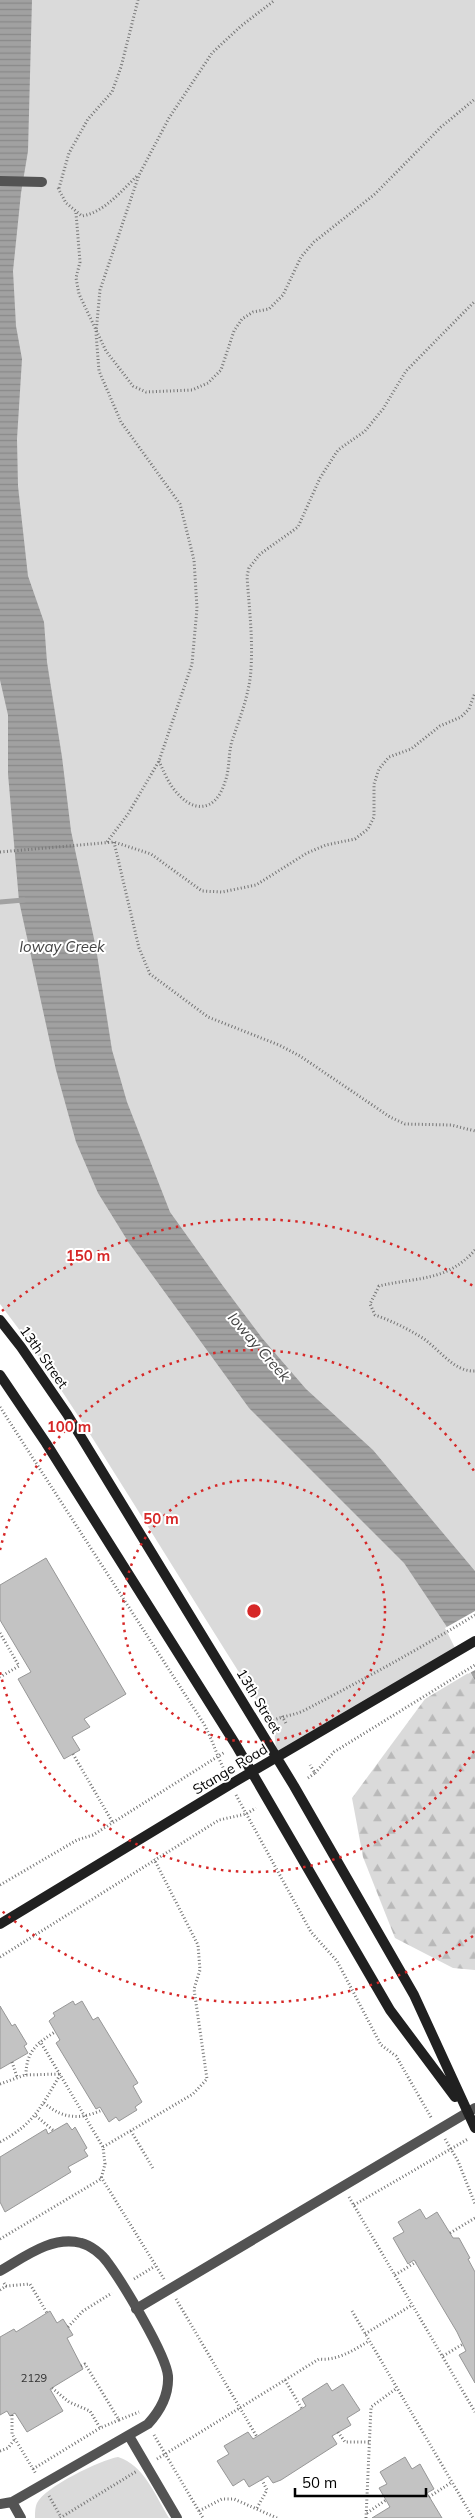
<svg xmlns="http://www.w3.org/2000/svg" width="475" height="2518" font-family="Mulish,sans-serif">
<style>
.grass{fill:#dadada}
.forest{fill:url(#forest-firs)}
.water{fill:url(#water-rules)}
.pier{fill:#fff}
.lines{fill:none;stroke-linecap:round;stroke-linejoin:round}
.stream{stroke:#a1a1a1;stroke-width:5}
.building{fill:#c3c3c3;stroke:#979797}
.path{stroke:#757575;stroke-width:3;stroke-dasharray:1 2.5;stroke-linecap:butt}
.service{stroke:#535353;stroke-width:10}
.minor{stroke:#535353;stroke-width:10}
.secondary{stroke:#202020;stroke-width:10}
.ring{fill:none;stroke:#d62828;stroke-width:2.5;stroke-dasharray:2.5 5}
.labels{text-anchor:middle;stroke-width:4;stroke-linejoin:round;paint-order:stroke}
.number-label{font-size:11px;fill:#313131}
.street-label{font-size:14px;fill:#000;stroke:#fff}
.water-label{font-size:15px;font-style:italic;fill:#424242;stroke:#fff}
.centre{fill:#d62828;stroke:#fff;stroke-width:2.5}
.ring-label{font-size:15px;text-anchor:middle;font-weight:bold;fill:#d62828;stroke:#fff;stroke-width:4;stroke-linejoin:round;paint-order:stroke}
</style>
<defs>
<pattern id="forest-firs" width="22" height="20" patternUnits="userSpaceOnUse" patternTransform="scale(1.25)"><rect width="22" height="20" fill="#dadada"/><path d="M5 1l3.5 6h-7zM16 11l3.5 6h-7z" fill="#b9b9b9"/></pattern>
<pattern id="water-rules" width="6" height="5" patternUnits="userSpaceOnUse" patternTransform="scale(1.25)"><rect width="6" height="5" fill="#a1a1a1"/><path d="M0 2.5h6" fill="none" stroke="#898989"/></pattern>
</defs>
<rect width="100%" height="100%" fill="#fff"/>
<!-- grass -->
<path class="grass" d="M0,0h475v1641l-198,116 -4,-36 -9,-9c-39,-62 -78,-124 -117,-187 -47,-75 -93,-151 -147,-221z
M118,2457c26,8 37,38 51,61h-134c0,-4 0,-11 2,-15 8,-16 63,-43 81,-46z"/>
<!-- forest -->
<path class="forest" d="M470,1672l5,9v289l-22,-2 -58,-30 -32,-81 -11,-59 73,-99z"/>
<!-- water -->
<path class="water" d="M0,0h32l-4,151 -7,42 -8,78 3,55 6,33 -5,80 1,47 10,90 16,46 3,40 15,95 9,74 25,117 16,102 15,52 43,110 53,74 39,52 44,51 67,61 102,121v110l-28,-54 -43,-64 -155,-155 -120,-165 -31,-50 -22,-51 -20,-72 -37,-169 -11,-127v-59l-8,-35z"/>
<!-- pier -->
<path class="pier" d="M475,1611v59l-7,4 -23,-46z"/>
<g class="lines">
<!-- stream -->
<path class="stream" d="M0,902l24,-2"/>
</g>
<!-- building -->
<path class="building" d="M46,1558l80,136 -42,25 6,8 -18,10 8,13 -16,9 -46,-80 13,-7 -31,-52v-35z
M73,2001l2,4 7,-4 11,19 5,-3 40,66 -5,3 9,16 -7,5 2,3 -18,11 -3,-4 -7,5 -9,-15 -4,2 -40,-66 4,-3 -11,-19 6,-5 -2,-3z
M0,2006l12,20 3,-2 12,20 -3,2 4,7 -28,16z
M67,2123l5,7 3,-3 12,21 -3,2 4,6 -20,11 3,5 -66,40 -5,-10v-45l46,-28 2,5z
M420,2209l6,10 11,-7 16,26h6l11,20 -2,1 7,13v111l-16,-28 7,-4 -9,-19 -43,-72 -6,4 -15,-26 11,-6 -6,-10z
M50,2311l7,12 6,-4 10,16 -6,3 16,31 -33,20 13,22 -36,21 -12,-19 -5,3 -3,-5 -7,4v-78l14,-8 2,3z
M327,2383l5,8 11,-7 17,26 -13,8 4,7 -19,11 5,8 -56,36 -8,3 -5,-7 -19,11 -5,-8 -11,7 -16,-25 12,-7 -5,-8 24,-14 5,7 53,-33 -4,-7z
M405,2457l7,12 8,-5 14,25 -7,4 15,25h-70l18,-11 -11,-19 8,-4 -7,-12z"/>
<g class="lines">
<!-- path -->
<path class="path" d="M58,188l8,15 16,13c23,-4 40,-26 56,-41
M59,188l10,-35 19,-34 24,-27 9,-25 17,-67
M76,213l4,49 -4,16 3,16 27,57 27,35 13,6 46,-2 16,-7 13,-13 13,-39 8,-12 11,-7 16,-3 14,-14 18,-38 13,-15 61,-48 66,-67 34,-28
M159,761c4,9 8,19 14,27 18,25 42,26 52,-6 5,-13 3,-28 7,-41 8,-24 18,-48 19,-73 2,-31 -2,-61 -4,-92l2,-8 11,-14 38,-27 22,-49 18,-28 27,-19 18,-22 23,-38 69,-70
M107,842l21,-28 31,-53 33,-97 5,-56 -3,-48 -14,-56 -59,-82 -22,-51 -3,-38 4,-43 39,-115 30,-57 43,-65 29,-27 34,-26
M114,842l25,106 11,26 58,43 71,28 21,11 90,61 15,7 46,1 24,6
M0,852l114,-10 37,12 51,37 20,1 34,-7 51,-32 19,-8 29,-6 13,-10 6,-12v-33l5,-15 10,-12 22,-8 29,-23 21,-9 8,-8 6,-16
M475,1250c-28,32 -59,27 -96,36l-9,18 5,11c17,6 31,13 46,22 18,11 32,35 54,34
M0,1407l204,317c9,17 13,33 22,49
M0,1633l19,33 -19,11
M282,1716l5,9
M270,1722c11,-6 22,-6 33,-11 58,-30 116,-62 172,-96
M73,1754l40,69
M315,1773l19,-21 141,-87
M308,1778l7,-5 -5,-8
M236,1795l75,137 26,29 44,84 15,11 36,63
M0,1885l77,-45 16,-5 132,-83
M0,1957l219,-137 27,-6 10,-6
M12,2062l5,15
M26,2075c0,-23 11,-32 29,-43
M0,2084l25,-9 35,-1
M44,2103c19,16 36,17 58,7
M36,2116l18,15
M131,2131l23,39
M445,2139l13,22 17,43
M0,2142c34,-18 41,-35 60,-67
M103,2147l90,-53 14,-15 -13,-90 6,-19 -2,-25 -44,-86
M101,2177l63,102
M349,2197l126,215
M354,2205l114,-66
M450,2233l25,-15
M0,2239l101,-60 4,-15 -2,-17 -63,-106
M395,2275l21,-13
M134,2279l21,-13
M4,2283l2,3 24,-2 17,29
M0,2290l6,-4
M176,2299l81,138
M352,2311l121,207
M68,2327l15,-16 29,-18
M365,2334l47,-29
M443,2356l20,-12
M81,2366l4,-2 34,56 20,-8
M285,2380l17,29
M52,2388l17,14 21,9 10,17 19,-8
M12,2415v19l24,40
M338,2432l7,10h25
M154,2435l49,83
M0,2451l8,-3 7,-9
M157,2459l162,-100c18,2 35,-9 50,-18
M33,2469l67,-41
M49,2496l12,21
M429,2497l23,-15
M257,2508l10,-18 -5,-10
M199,2511l23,-12h12l43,19
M367,2513l19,-13
M60,2518l77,-47
M366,2518l5,-111 26,-19"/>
<!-- service -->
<path class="service" d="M0,181l42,1
M136,2309l339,-201"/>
<!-- minor -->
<path class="minor" d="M0,2271c23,-13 52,-36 81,-28 9,2 21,11 27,20 14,19 58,91 60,113 1,19 -8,35 -20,48l-136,78 -12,2
M129,2436l48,82
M12,2502l9,16"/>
<!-- secondary -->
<path class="secondary" d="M0,1320l21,27 46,67 227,372 120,209 61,133
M0,1375l46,68 190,302 154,265 65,87
M0,1924l231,-140 244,-143"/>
</g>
<!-- distance rings -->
<g class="ring">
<circle cx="254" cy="1611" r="131"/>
<path d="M474 1751A261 261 0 0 1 0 1672M0 1550A261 261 0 0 1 474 1471"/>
<path d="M473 1936A392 392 0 0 1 2 1911M2 1311A392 392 0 0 1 473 1286"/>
</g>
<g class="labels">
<!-- number labels -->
<g class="number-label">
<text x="34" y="2382">2129</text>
</g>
<!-- street labels -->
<g class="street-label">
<text transform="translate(44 1357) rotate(55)" y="5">13th Street</text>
<text transform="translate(259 1701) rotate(59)" y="5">13th Street</text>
<text transform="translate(230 1769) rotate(-31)" y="5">Stange Road</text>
</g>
<!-- water labels -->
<g class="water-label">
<text x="62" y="952">Ioway Creek</text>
<text transform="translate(259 1347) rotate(49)" y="5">Ioway Creek</text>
</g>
</g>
<circle cx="254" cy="1611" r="8" class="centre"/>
<g class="ring-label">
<text x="88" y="1261">150 m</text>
<text x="69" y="1432">100 m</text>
<text x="161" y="1524">50 m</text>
</g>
<!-- scale -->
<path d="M295 2488v8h131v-8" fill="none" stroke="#000000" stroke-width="2.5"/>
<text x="302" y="2488" font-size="15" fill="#000000" stroke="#ffffff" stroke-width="4" paint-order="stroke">50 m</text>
</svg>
